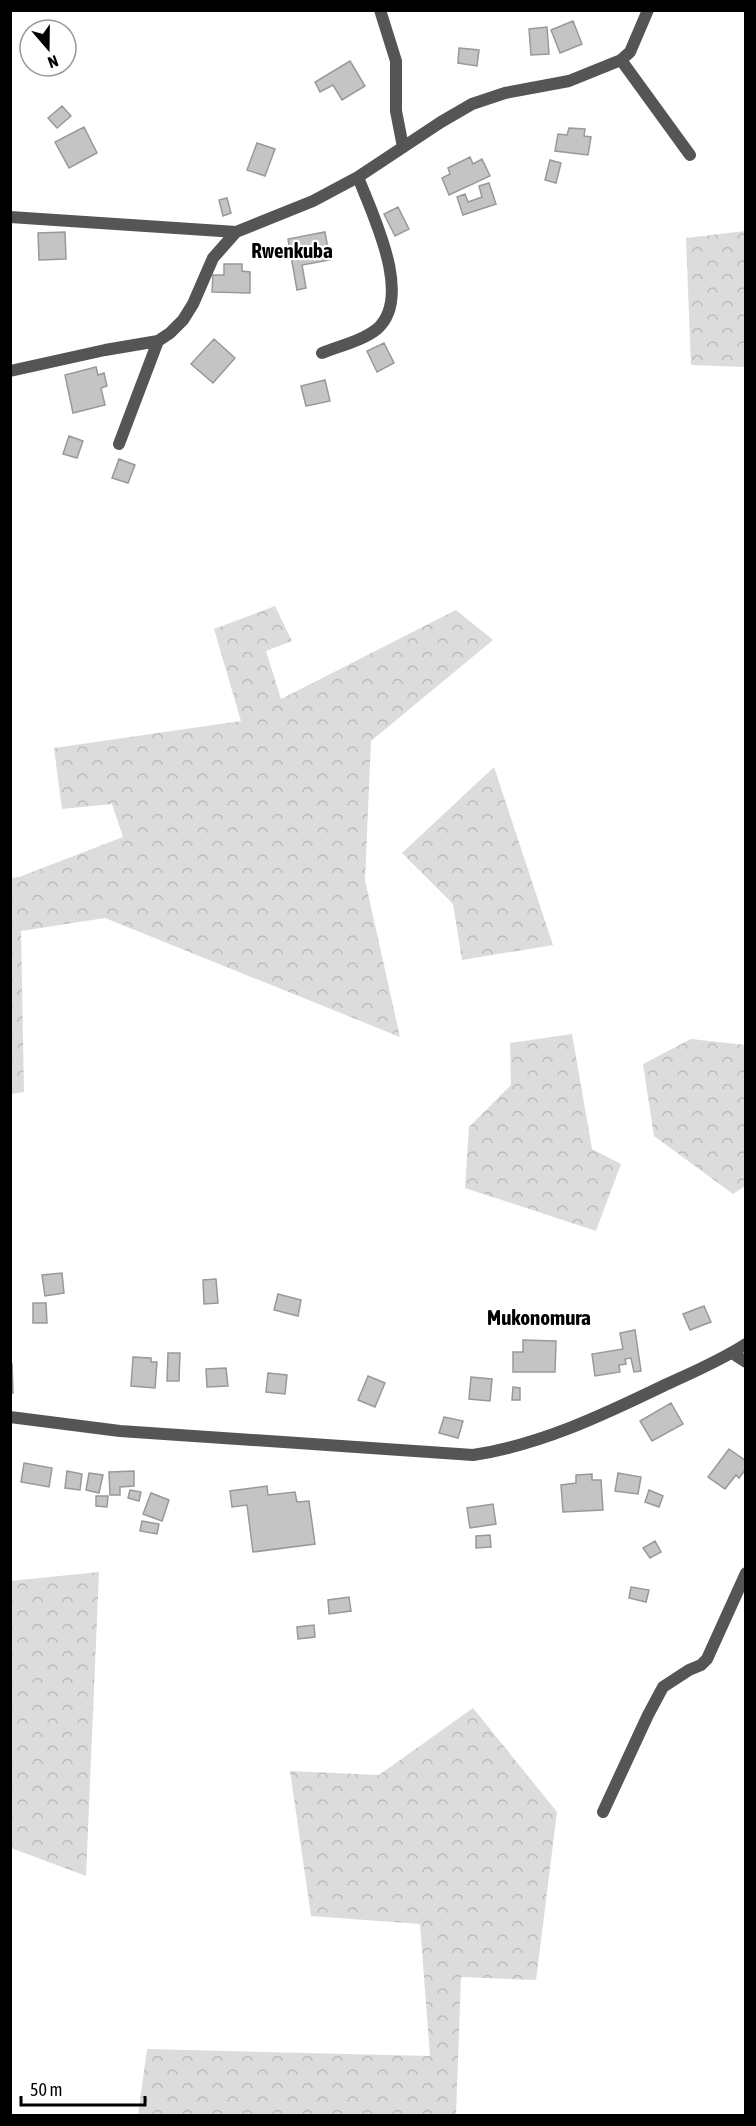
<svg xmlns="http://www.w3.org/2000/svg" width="756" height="2126" font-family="'Asap Condensed',sans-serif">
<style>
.forest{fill:url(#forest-crowns)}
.building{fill:#c4c4c4;stroke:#999;stroke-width:1.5}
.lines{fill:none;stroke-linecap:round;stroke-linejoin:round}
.minor{stroke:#555;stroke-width:12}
.labels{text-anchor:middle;stroke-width:4.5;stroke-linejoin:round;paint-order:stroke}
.quarter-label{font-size:21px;font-weight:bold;fill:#000;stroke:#fff}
</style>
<defs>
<pattern id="forest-crowns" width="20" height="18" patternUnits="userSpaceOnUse" patternTransform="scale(1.5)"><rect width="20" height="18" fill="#dcdcdc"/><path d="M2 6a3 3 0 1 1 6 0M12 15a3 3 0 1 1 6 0" fill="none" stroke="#bbb"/></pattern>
</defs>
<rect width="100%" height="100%" fill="#fff"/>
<!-- forest -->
<path class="forest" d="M745,231v136l-54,-2 -5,-127z
M275,606l17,35 -26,10 15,48 175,-89 37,30 -122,101 -6,139 35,157 -295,-119 -84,13 3,161 -13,2v-216l8,-1 104,-40 -11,-33 -50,5 -8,-61 187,-27 -27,-92z
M494,767l59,178 -91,15 -9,-56 -51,-51z
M572,1034l20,115 29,15 -25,67 -131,-43 4,-61 42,-42 -1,-42z
M691,1039l54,6v141l-12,8 -79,-58 -11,-72z
M99,1572l-13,304 -75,-28 -1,-267z
M473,1708l84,104 -21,168 -75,-3 -5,138h-318l9,-66 283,7 -10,-132 -109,-8 -21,-145 89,4z"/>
<!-- building -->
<path class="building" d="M573,21l9,23 -22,9 -9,-23z
M547,27l2,27 -18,1 -2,-26z
M459,48l20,2 -2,16 -19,-3z
M350,61l15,25 -23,14 -9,-15 -13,7 -5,-10z
M62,106l9,10 -14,12 -9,-10z
M84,127l13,26 -28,15 -14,-26z
M569,128l16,1 -1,7 7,1 -3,18 -33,-4 3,-17 9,1z
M257,143l18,6 -10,27 -18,-6z
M470,157l3,7 9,-5 8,17 -41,19 -7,-17 8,-4 -2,-6z
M550,160l11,3 -5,20 -11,-3z
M489,183l7,21 -33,11 -6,-18 8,-3 3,8 14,-5 -3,-11z
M227,198l4,15 -8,3 -4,-16z
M398,207l11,22 -14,7 -11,-22z
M65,232l1,27 -27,1 -1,-27z
M325,232l5,28 -28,5 4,23 -9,2 -9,-51z
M224,264h18v7l8,1v21l-38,-1 1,-17h11z
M214,339l21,19 -22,25 -22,-19z
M384,343l10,20 -17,9 -10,-21z
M96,367l2,8 6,-2 3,13 -6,2 4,17 -32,8 -8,-38z
M325,380l5,21 -24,5 -5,-20z
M69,436l14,5 -6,17 -14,-4z
M119,459l16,6 -7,18 -16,-5z
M62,1273l2,20 -19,3 -3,-21z
M216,1279l2,24 -14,1 -1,-24z
M278,1294l23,6 -3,16 -24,-6z
M33,1303h13l1,20h-14z
M704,1306l7,16 -21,8 -7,-16z
M635,1330l6,41 -7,1 -3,-14 -6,1 1,5 -7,1 1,7 -25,4 -3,-22 31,-5 -3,-16z
M523,1340l33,1 -1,31h-42v-20h10z
M168,1353h12l-1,28h-12z
M133,1357l18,1v4h6l-2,26 -24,-2z
M10,1364h2l1,29h-3z
M226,1368l2,18 -21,1 -1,-18z
M268,1373l19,2 -2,19 -19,-2z
M368,1376l17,7 -10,24 -17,-7z
M471,1377l21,2 -2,22 -21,-2z
M513,1387l7,1v12h-8z
M671,1403l12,21 -31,17 -12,-20z
M444,1417l19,4 -5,17 -19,-5z
M729,1449l17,12v8l-7,9 -3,-3 -11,14 -17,-12z
M24,1463l28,5 -3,19 -28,-5z
M67,1471l15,3 -2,16 -15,-2z
M134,1471v15l-14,1v8h-10l-1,-23z
M89,1473l14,2 -4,18 -13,-3z
M618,1473l23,4 -3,17 -23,-3z
M592,1474v6h9l2,30 -40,2 -2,-27 15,-2v-8z
M267,1486l1,9 27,-3 2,10 12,-1 6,43 -62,8 -6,-47 -15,2 -2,-16z
M130,1490l11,2 -2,9 -11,-3z
M649,1490l14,6 -4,11 -14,-5z
M151,1493l18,7 -7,21 -19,-7z
M96,1496h12l-1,11 -11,-1z
M493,1504l3,20 -26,4 -3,-20z
M142,1521l17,3 -2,10 -17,-3z
M490,1535l1,12 -15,1v-12z
M655,1541l6,11 -11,6 -7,-10z
M631,1587l18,3 -3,12 -17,-4z
M349,1597l2,14 -22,3 -1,-14z
M314,1625l1,12 -17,2 -1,-12z"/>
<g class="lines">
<!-- minor -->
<path class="minor" d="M380,10l16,51v50l7,36
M621,60l69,95
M10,217l226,15
M322,353c17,-7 40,-12 55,-24 37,-32 -5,-115 -19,-152
M10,371l95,-21 53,-9 12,-8 13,-13 10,-16 20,-46 23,-26 77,-31 45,-24 83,-55 31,-18 33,-11 64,-12 52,-21 9,-8 18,-42
M119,444l39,-103
M732,1353l14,9
M10,1417l110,14 353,24c67,-10 130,-40 190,-69 28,-13 57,-25 83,-42
M603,1812l45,-97 15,-28 26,-17 12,-5 6,-6 39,-86"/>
</g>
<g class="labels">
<!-- quarter labels -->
<g class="quarter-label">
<text x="292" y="258">Rwenkuba</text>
<text x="539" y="1325">Mukonomura</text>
</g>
</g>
<!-- border -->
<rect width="756" height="2126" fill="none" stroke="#000000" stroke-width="24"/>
<!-- north arrow -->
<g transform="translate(48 48) rotate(160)"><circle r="28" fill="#ffffff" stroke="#999999" stroke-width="1.5"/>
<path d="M0-4.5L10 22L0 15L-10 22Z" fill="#000000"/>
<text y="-9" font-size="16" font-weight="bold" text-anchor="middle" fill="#000000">N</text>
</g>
<!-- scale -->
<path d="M21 2096v9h124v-9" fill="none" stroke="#000000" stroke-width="3"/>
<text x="30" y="2096" font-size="18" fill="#000000" stroke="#ffffff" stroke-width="4.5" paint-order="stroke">50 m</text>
</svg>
